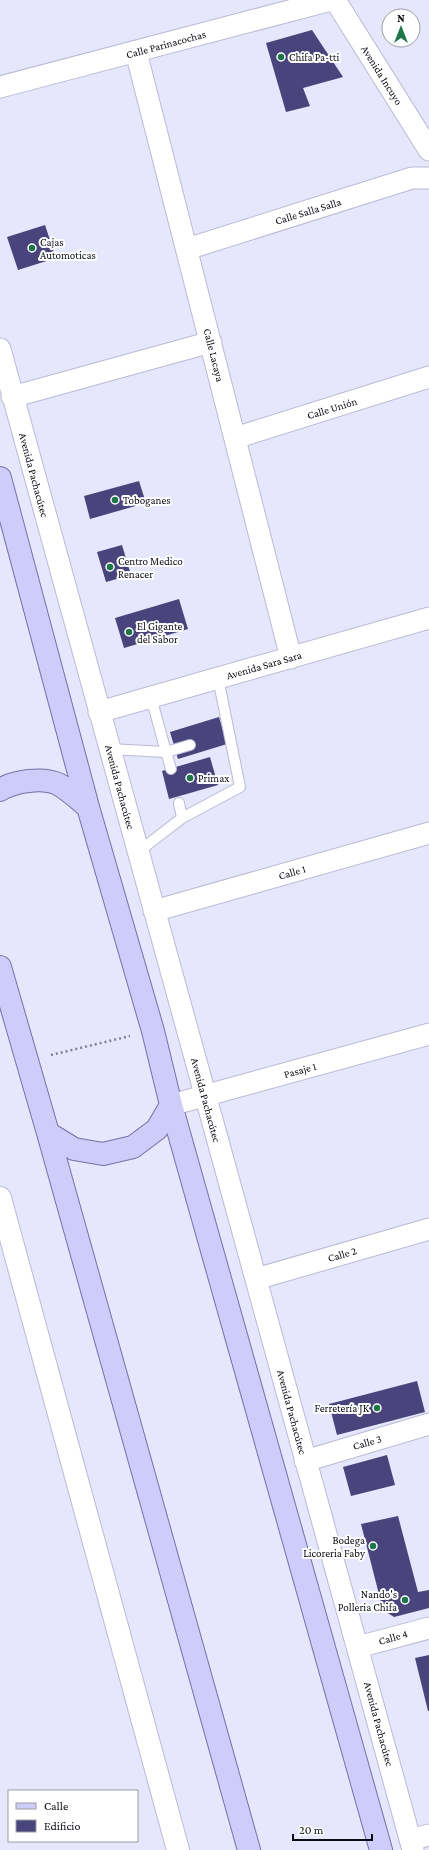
<svg xmlns="http://www.w3.org/2000/svg" width="429" height="1850" font-family="'Crimson Pro',serif">
<style>
.building{fill:#49447b}
.lines{fill:none;stroke-linecap:round;stroke-linejoin:round}
.lane-casing{stroke:#babad4;stroke-width:12}
.street-casing{stroke:#babad4;stroke-width:23}
.secondary-casing{stroke:#babad4;stroke-width:24}
.primary-casing{stroke:#7472a6;stroke-width:24}
.path{stroke:#828292;stroke-width:2.5;stroke-dasharray:2 3;stroke-linecap:butt}
.lane{stroke:#fff;stroke-width:10}
.street{stroke:#fff;stroke-width:21}
.secondary{stroke:#fff;stroke-width:22}
.primary{stroke:#ceccf9;stroke-width:22}
.poi-dot{fill:#1e7649;stroke:#fff;stroke-width:1.5}
.labels{text-anchor:middle;stroke-width:4;stroke-linejoin:round;paint-order:stroke}
.street-label{font-size:11px;fill:#0b0b14;stroke:#fff}
.poi-label{font-size:11px;fill:#0b0b14;stroke:#fff;text-anchor:start}
</style>
<rect width="100%" height="100%" fill="#e6e6fc"/>
<!-- building -->
<path class="building" d="M312,30l31,47 -40,11 7,18 -24,6 -20,-69z
M45,225l11,33 -38,12 -11,-33z
M139,481l7,22 -56,16 -6,-23z
M122,545l9,30 -25,7 -9,-30z
M179,599l9,30 -64,19 -9,-30z
M219,717l8,27 -49,15 -8,-27z
M210,757l8,28 -49,14 -7,-28z
M417,1381l8,31 -88,23 -8,-31z
M387,1455l8,30 -44,11 -8,-29z
M398,1516l20,76 11,-2v18l-35,9 -11,-7 -22,-86z
M429,1655v56h-1l-13,-53z"/>
<g class="lines">
<!-- lane casing -->
<g class="lane-casing">
<path id="lane" d="M151,697l15,55 24,-7
M109,749l57,3 5,17
M182,818l58,-31 -22,-109
M138,852l44,-34 -3,-15"/>
</g>
<!-- street casing -->
<g class="street-casing">
<path id="street" d="M335,0l94,150
M136,52l155,606
M0,87l331,-87
M187,249l225,-71h17
M0,349l413,1501
M12,397l199,-55
M235,438l194,-61
M99,712l330,-94
M154,911l275,-78
M171,1105l258,-71
M256,1279l173,-50
M305,1461l124,-37
M358,1647l71,-19
M410,1840l19,-5"/>
</g>
<!-- secondary casing -->
<g class="secondary-casing">
<path id="secondary" d="M0,1198l178,652"/>
</g>
<!-- primary casing -->
<g class="primary-casing">
<path id="primary" d="M0,478l88,329 65,224 18,74 210,745
M0,790c14,-9 43,-13 58,-6 11,6 21,16 30,23
M0,967l48,166 201,717
M48,1133l26,16 29,5 30,-7 24,-18 14,-24"/>
</g>
<!-- path -->
<path class="path" d="M51,1055l79,-19"/>
<!-- lane -->
<use href="#lane" class="lane"/>
<!-- street -->
<use href="#street" class="street"/>
<!-- secondary -->
<use href="#secondary" class="secondary"/>
<!-- primary -->
<use href="#primary" class="primary"/>
</g>
<!-- markers -->
<g class="poi-dot">
<circle cx="281" cy="57" r="4"/>
<circle cx="32" cy="248" r="4"/>
<circle cx="115" cy="500" r="4"/>
<circle cx="110" cy="567" r="4"/>
<circle cx="129" cy="632" r="4"/>
<circle cx="190" cy="778" r="4"/>
<circle cx="377" cy="1408" r="4"/>
<circle cx="373" cy="1546" r="4"/>
<circle cx="405" cy="1600" r="4"/>
</g>
<g class="labels">
<!-- street labels -->
<g class="street-label">
<text transform="translate(166 44) rotate(-15)" y="4">Calle Parinacochas</text>
<text transform="translate(382 75) rotate(58)" y="4">Avenida Incuyo</text>
<text transform="translate(308 211) rotate(-17)" y="4">Calle Salla Salla</text>
<text transform="translate(214 355) rotate(76)" y="4">Calle Lacaya</text>
<text transform="translate(332 408) rotate(-17)" y="4">Calle Unión</text>
<text transform="translate(34 475) rotate(75)" y="4">Avenida Pachacútec</text>
<text transform="translate(264 665) rotate(-16)" y="4">Avenida Sara Sara</text>
<text transform="translate(120 787) rotate(75)" y="4">Avenida Pachacútec</text>
<text transform="translate(292 872) rotate(-16)" y="4">Calle 1</text>
<text transform="translate(300 1070) rotate(-15)" y="4">Pasaje 1</text>
<text transform="translate(206 1100) rotate(75)" y="4">Avenida Pachacútec</text>
<text transform="translate(342 1254) rotate(-16)" y="4">Calle 2</text>
<text transform="translate(292 1412) rotate(75)" y="4">Avenida Pachacútec</text>
<text transform="translate(367 1442) rotate(-16)" y="4">Calle 3</text>
<text transform="translate(393 1637) rotate(-16)" y="4">Calle 4</text>
<text transform="translate(379 1724) rotate(75)" y="4">Avenida Pachacútec</text>
</g>
<!-- poi labels -->
<g class="poi-label">
<text x="289" y="61">Chifa Pa-tti</text>
<text x="40" y="246">Cajas<tspan x="40" dy="13">Automoticas</tspan></text>
<text x="123" y="504">Toboganes</text>
<text x="118" y="565">Centro Medico<tspan x="118" dy="13">Renacer</tspan></text>
<text x="137" y="630">El Gigante<tspan x="137" dy="13">del Sabor</tspan></text>
<text x="198" y="782">Primax</text>
<text x="369" y="1412" text-anchor="end">Ferretería JK</text>
<text x="365" y="1544" text-anchor="end">Bodega<tspan x="365" dy="13">Licoreria Faby</tspan></text>
<text x="397" y="1598" text-anchor="end">Nando's<tspan x="397" dy="13">Polleria Chifa</tspan></text>
</g>
</g>
<!-- legend -->
<rect x="8" y="1790" width="130" height="52" fill="#ffffff" stroke="#9d9da1"/>
<rect x="16" y="1803" width="20" height="6" fill="#ceccf9" stroke="#9d9da1"/>
<text x="44" y="1810" font-size="12" fill="#0b0b14">Calle</text>
<rect x="16" y="1820" width="20" height="12" fill="#49447b" stroke="#9d9da1"/>
<text x="44" y="1830" font-size="12" fill="#0b0b14">Edificio</text>
<!-- north arrow -->
<g transform="translate(401 28)"><circle r="19" fill="#ffffff" stroke="#9d9da1"/>
<path d="M0-3L7 15L0 10L-7 15Z" fill="#1e7649"/>
<text y="-6" font-size="11" font-weight="bold" text-anchor="middle" fill="#0b0b14">N</text>
</g>
<!-- scale -->
<path d="M293 1834v6h79v-6" fill="none" stroke="#0b0b14" stroke-width="2"/>
<text x="299" y="1834" font-size="12" fill="#0b0b14" stroke="#ffffff" stroke-width="3" paint-order="stroke">20 m</text>
</svg>
